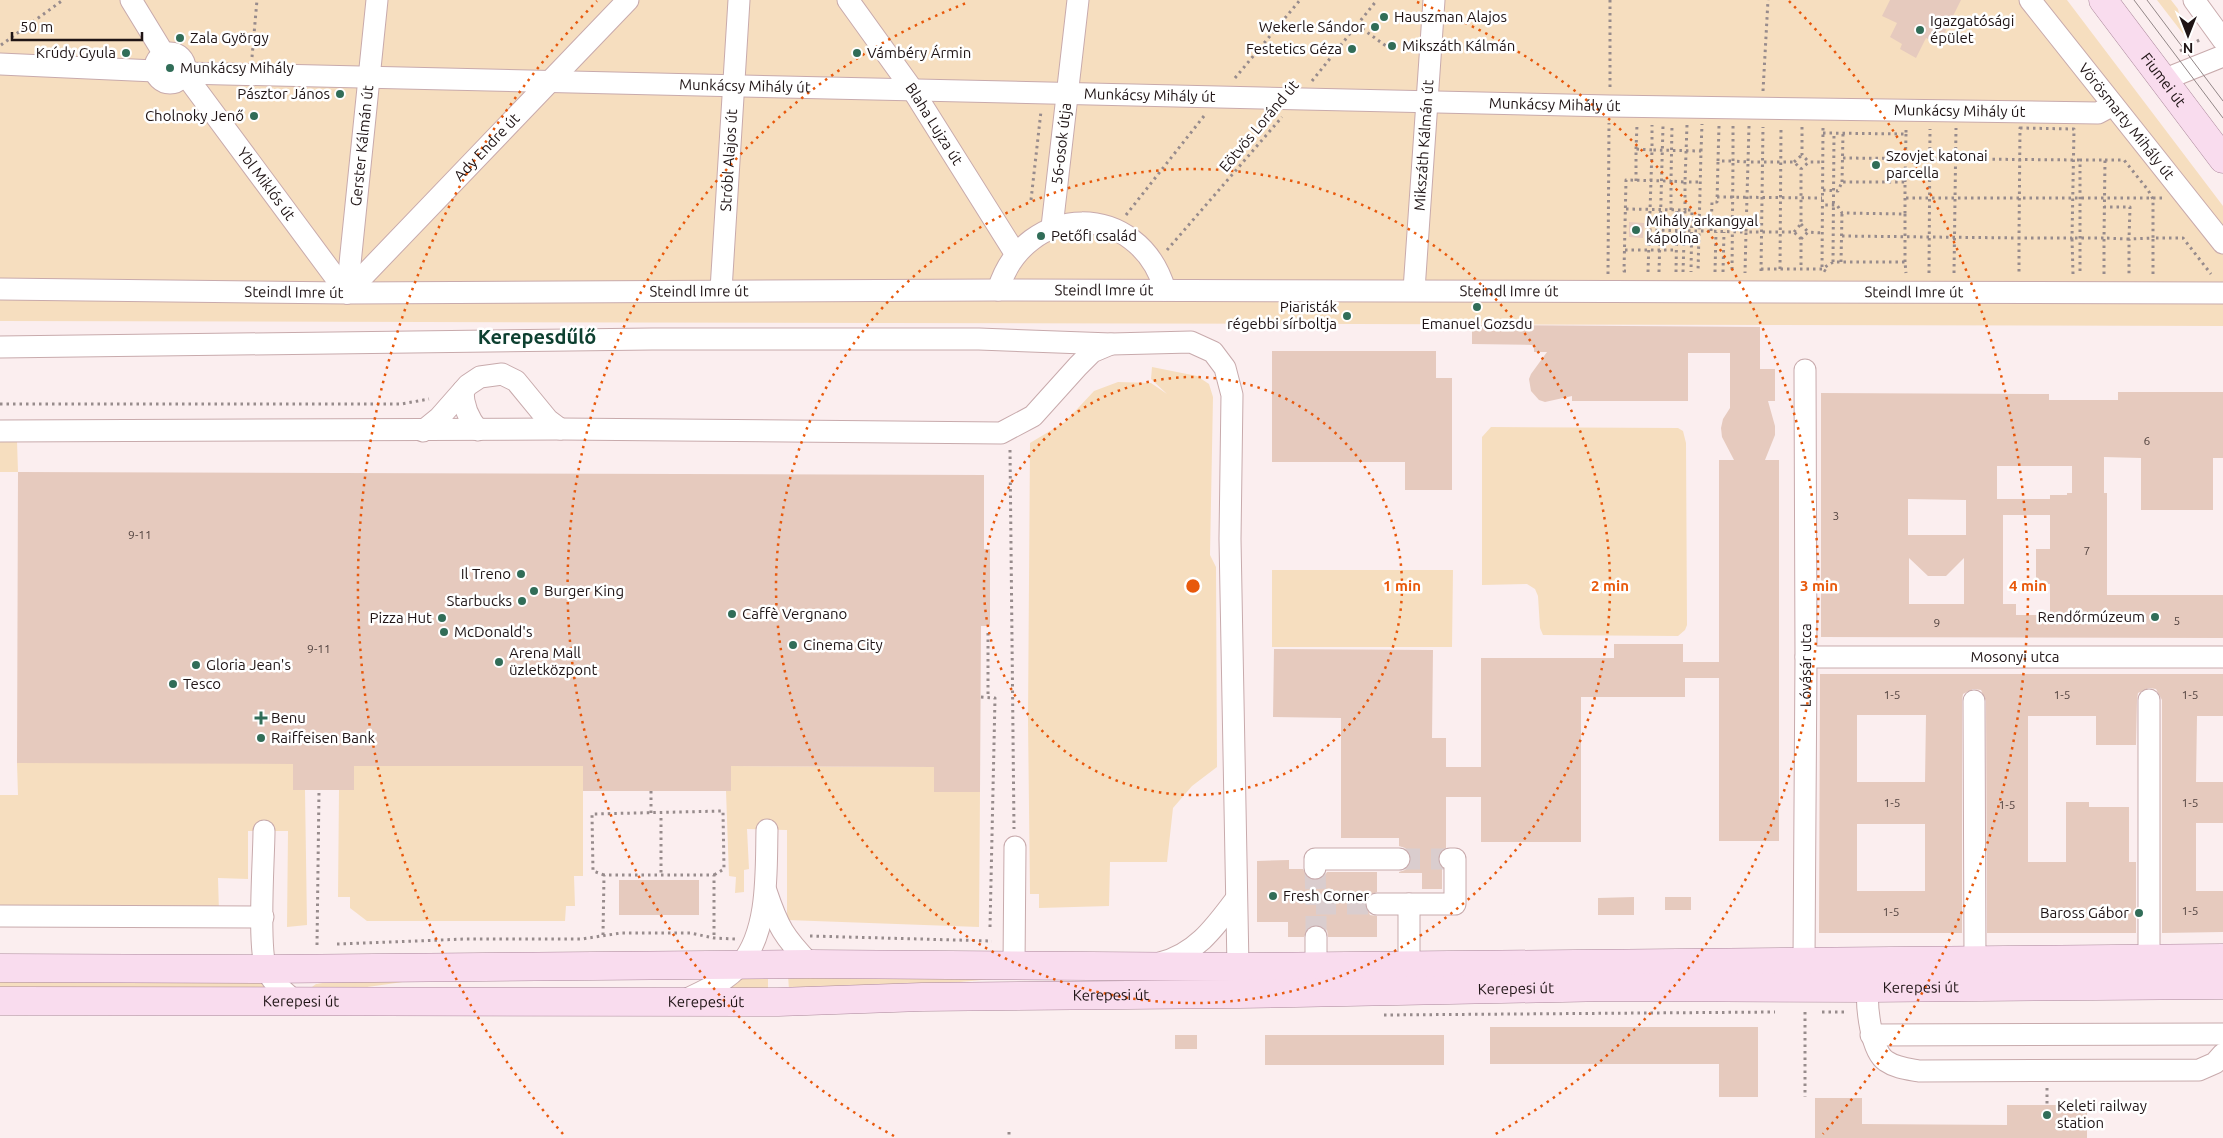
<svg xmlns="http://www.w3.org/2000/svg" width="2223" height="1138" font-family="Ubuntu,sans-serif">
<style>
.green{fill:#f6debf}
.building{fill:#e6cabe;fill-rule:evenodd}
.lines{fill:none;stroke-linecap:round;stroke-linejoin:round}
.minor-tunnel{stroke:#dacdce;stroke-width:21;stroke-dasharray:21 11;stroke-linecap:butt}
.minor-casing{stroke:#c8aaac;stroke-width:23}
.major-casing{stroke:#aa879a;stroke-width:29}
.path{stroke:#978b8c;stroke-width:3;stroke-dasharray:2.5 4;stroke-linecap:butt}
.minor{stroke:#fff;stroke-width:21}
.major{stroke:#f9dcee;stroke-width:28}
.tram{stroke:#928687;stroke-width:1}
.ring{fill:none;stroke:#e8590c;stroke-width:2.5;stroke-dasharray:2.5 5}
.poi-dot{fill:#316d58;stroke:#fff;stroke-width:2}
.labels{text-anchor:middle;stroke-width:5;stroke-linejoin:round;paint-order:stroke}
.number-label{font-size:12px;fill:#51423f}
.poi-label{font-size:15px;fill:#1f1415;stroke:#fff;text-anchor:start}
.street-label{font-size:15px;fill:#1f1415;stroke:#fff}
.district-label{font-size:20px;font-weight:bold;fill:#0d4030;stroke:#fff}
.centre{fill:#e8590c;stroke:#fff;stroke-width:2.5}
.ring-label{font-size:15px;text-anchor:middle;font-weight:bold;fill:#e8590c;stroke:#fff;stroke-width:5;stroke-linejoin:round;paint-order:stroke}
</style>
<rect width="100%" height="100%" fill="#fbeeef"/>
<!-- green -->
<path class="green" d="M0,0h2067l156,206v120l-2223,-5z
M2157,0h14l7,9 6,26z
M1152,367l45,9 12,8 4,13 -3,158 6,12 1,200 -25,19 -19,22 -6,54h-57l-1,44 -70,2v-14h-9l-2,-175 2,-276 35,-21 29,-31 24,-9 33,1 16,11 -16,-15z
M1491,427l187,1 5,3 3,12 1,182 -2,5 -7,6 -135,-1 -3,-7 -2,-32 -3,-7 -8,-5 -45,1v-148z
M0,441h17l1,31h-18z
M1272,570h181l-1,77h-180z
M17,763h276v27h12l2,135 -20,2 1,-96h-40v48l-30,-1 1,34 -219,-3v-114h18z
M354,766h229v110h-9l1,30h-9l-1,15h-198l-17,-13v-11h-12l1,-107h15z
M731,766l203,1 1,25h45l-1,135 -192,-7v-90l-40,-1 2,40 -5,1v22l-9,1 1,-16 -7,-1 -3,-85h5z
M768,974v16l-53,2 31,-17z
M788,975l204,4 -96,9 -107,2z
M0,978l264,2 1,7 -265,1z
M417,980l-78,11 -27,-1v-3l4,-3 13,-2z"/>
<!-- building -->
<path class="building" d="M1890,0h71l-22,44 -13,-6 -10,20 -16,-9 2,-5 -12,-7 7,-14 -15,-7z
M1629,222l15,1 -1,15 -14,-1z
M1472,325l288,2v42h15v32h-7l7,25v9l-10,25h14v381h-60v-163h-34v19h-104v145h-100v-45h-35v51l-7,4 -1,7 4,10v20h-20v-16h-23v-1l6,-2 5,-4 1,-7 -1,-7 -5,-4 -6,-2v-8h-58v-120l-68,-1 1,-68 159,1 -1,88h14v29h35v-109h133v-14h69v18h36v-202h15l-12,-23 -1,-9 2,-9 7,-11v-55h-42v48h-116v-5l-27,6 -6,-2 -8,-9 -2,-12 2,-5 16,-22h-13v-7l-62,-1z
M1272,351h164v27h16v112h-47v-28h-133z
M2118,392h105v66h-10v52h-72v-52l-37,-1v36h3v102h116v43l-402,-1v-244l228,1v6h69zM1997,466h75v27h-5v2h-17v4h-53zM1908,499l58,1v35h-58zM2003,515h47v34h-14v35h14v31h-34v-11h-13zM1909,558l19,18h18l18,-18v46h-55z
M18,472l966,3v74h6v77h-9l-1,166h-46v-25l-203,-1v25h-148v-25h-229v24h-61v-26l-276,-1z
M1820,674h403v42h-26l-1,66h27v41h-27v68h27v41l-61,1v-233l-6,-11 -7,-1 -11,5 -1,7 -1,45h-40v-29h-68v146h38v-60h23v5h40v55h7v71h-149l-1,-232 -5,-11 -8,-1 -10,5 -1,7v232h-143zM1857,715h69l-1,67h-68zM1857,824h68v67h-68z
M1289,860v9h14l5,10 7,1 7,-1 5,-7h50v20l-11,5 -1,7 5,11 7,1v21h-49l-1,-7 -11,-5 -7,1 -5,11h-16v-15h-31v-61z
M619,880h80v35h-80z
M1634,897v18h-36v-17z
M1665,897h26v13h-26z
M1490,1027h268v70h-39v-33h-229z
M1175,1035h22v14h-22z
M1265,1035h179v30h-179z
M1815,1098h47v26l145,1v-20h80v33h-272z"/>
<g class="lines">
<!-- minor-tunnel -->
<path class="minor-tunnel" d="M1399,859h51
M1315,868l1,36
M1316,937v-33h61"/>
<!-- minor casing -->
<g class="minor-casing">
<g id="minor">
<path d="M131,0l33,54"/>
<path id="s1" d="M848,0l64,89 103,164"/>
<path id="s2" d="M2030,0l193,243"/>
<path d="M2194,0l29,40"/>
<circle cx="170" cy="68" r="15"/>
<path d="M0,64l155,7"/>
<path id="s3" d="M184,73l1425,33 489,7 15,-8"/>
<path id="s4" d="M184,73l163,220"/>
<path d="M2163,80l60,-24"/>
<path id="s5" d="M1052,227l26,-227"/>
<path id="s6" d="M0,289l347,4 651,-3 1225,3"/>
<path id="s7" d="M721,290l18,-290"/>
<path d="M998,290c27,-89 141,-90 167,0"/>
<path id="s8" d="M1414,290l20,-290"/>
<path id="s9" d="M347,293l281,-293"/>
<path id="s10" d="M347,293l30,-293"/>
<path d="M0,347l652,-8h327l132,5 80,-2 22,10 12,16 7,27 -2,144 8,428"/>
<path d="M463,391c0,15 5,27 15,39"/>
<path d="M0,431l560,-2 441,4 32,-17 45,-50 14,-14 19,-8"/>
<path d="M423,431l16,-13 29,-33 12,-8 22,-3 14,7 32,39 12,9"/>
<path id="s11" d="M1806,657h417"/>
<path d="M2149,700v258"/>
<path d="M1974,701l1,258"/>
<path d="M264,831c0,27 -7,120 3,140 7,13 18,22 29,31"/>
<path d="M1315,868v-9h84"/>
<path d="M766,891c12,36 18,46 44,73"/>
<path d="M1377,904h32v61"/>
<path d="M1409,904h46v-45h-5"/>
<path d="M0,916l263,1"/>
<path d="M1316,937v29"/>
<path d="M1160,963c36,-9 55,-36 76,-64"/>
<path d="M1014,966l1,-119"/>
<path id="s12" d="M1794,974l10,-14 2,-303 -1,-287"/>
<path d="M1875,975c-3,3 -6,9 -7,13 -2,18 3,63 18,73 10,7 22,8 33,10l280,-1 16,-7 8,-9"/>
<path d="M683,1001c20,-10 43,-19 58,-37 28,-34 25,-92 26,-134"/>
<path d="M1871,1035l352,-1"/>
</g>
</g>
<!-- major casing -->
<g class="major-casing">
<g id="major">
<path id="s13" d="M2103,0l120,159"/>
<path d="M0,968l266,1 544,-5 428,3 985,-9"/>
<path id="s14" d="M0,1001l778,1 144,-5 317,-3 372,-7 257,1 355,-3"/>
</g>
</g>
<!-- path -->
<path class="path" d="M1357,25l36,26
M1,45l62,-45
M2180,51l21,-12
M252,57l5,-57
M1235,78l65,-78
M1312,81l65,-81
M1610,87v-87
M1763,91l5,-91
M1719,126l-1,35h15l-1,111
M1733,126v35l15,1 -2,70h48l7,7v30
M1749,126l-1,36h46l7,7
M1802,127v28l7,7
M1823,128l-1,141 7,4
M2020,128l54,1 -2,109h-53z
M1823,133l83,1v-7
M1636,149l1,-24
M1701,151l1,-27
M1843,158l237,2
M2105,160h19l24,30 5,9v39l-24,1v35
M1794,162l8,-7
M1636,181v-32l16,1v-25
M1842,182l1,-48
M1905,182l1,-48
M1823,190l15,1 4,-9h63v32l-63,-1 -5,-8h-14
M1717,197l105,1
M1906,198h258
M1031,200l10,-89
M1626,209l59,1v-28h15
M1671,210v-29l14,1 2,-57
M1126,215l78,-99
M1801,224l7,8
M1649,230l97,2 -1,41
M1711,231l1,-29h5l1,-41
M1794,232l7,-8v-55l8,-7h13
M1842,236l177,2v35
M1801,239l7,-7 14,1
M1167,250l115,-133
M1625,250h51
M1833,262l1,-129
M1841,262l1,-49
M1905,262v-48
M1761,269h61l11,-7h72l1,11
M1780,269l1,-142
M1626,271h-2l2,-91 45,1 1,-56
M1761,271l2,-144
M1648,272l4,-122 49,1 -3,121
M1659,272l4,-146
M1676,272l1,-62
M1683,272l2,-62h7l-1,62
M1715,272l1,-40
M1723,272l1,-40
M1929,273l1,-144
M1954,273l2,-145
M1608,274l1,-151
M2073,274l-1,-36h32l1,-78h-25c0,37 0,75 0,113
M2104,274v-36l25,1 1,-32h-26
M2153,274v-36h30l28,36
M0,404h401l28,-5
M1010,450l4,379
M988,633v64
M981,697l14,1 -5,229
M651,791v22
M661,818v57
M604,875l-11,-4 -1,-57 131,-3 1,58 -10,6
M603,935l1,-60h110v63
M810,936l182,5
M337,944l129,-5h116l39,-6h69l24,5 21,1
M317,945l2,-155
M1805,1012v85
M1822,1012h23
M1384,1015l391,-3
M2047,1088v17
M1009,1132v6"/>
<!-- minor -->
<use href="#minor" class="minor"/>
<!-- major -->
<use href="#major" class="major"/>
<!-- tram -->
<path class="tram" d="M2134,0l89,118
M2147,0l76,101"/>
</g>
<!-- distance rings -->
<g class="ring">
<circle cx="1193" cy="586" r="209"/>
<circle cx="1193" cy="586" r="417"/>
<path d="M894 1136A626 626 0 0 1 969 2M1417 2A626 626 0 0 1 1492 1136"/>
<path d="M563 1134A835 835 0 0 1 597 1M1789 1A835 835 0 0 1 1823 1134"/>
</g>
<!-- markers -->
<g class="poi-dot">
<circle cx="1384" cy="17" r="5"/>
<circle cx="1375" cy="27" r="5"/>
<circle cx="1920" cy="30" r="5"/>
<circle cx="180" cy="38" r="5"/>
<circle cx="1392" cy="46" r="5"/>
<circle cx="1352" cy="49" r="5"/>
<circle cx="126" cy="53" r="5"/>
<circle cx="857" cy="53" r="5"/>
<circle cx="170" cy="68" r="5"/>
<circle cx="340" cy="94" r="5"/>
<circle cx="254" cy="116" r="5"/>
<circle cx="1876" cy="165" r="5"/>
<circle cx="1636" cy="230" r="5"/>
<circle cx="1041" cy="236" r="5"/>
<circle cx="1477" cy="307" r="5"/>
<circle cx="1347" cy="316" r="5"/>
<circle cx="521" cy="574" r="5"/>
<circle cx="534" cy="591" r="5"/>
<circle cx="522" cy="601" r="5"/>
<circle cx="732" cy="614" r="5"/>
<circle cx="2155" cy="617" r="5"/>
<circle cx="442" cy="618" r="5"/>
<circle cx="444" cy="632" r="5"/>
<circle cx="793" cy="645" r="5"/>
<circle cx="499" cy="662" r="5"/>
<circle cx="196" cy="665" r="5"/>
<circle cx="173" cy="684" r="5"/>
<path d="M258.5 710.5h5v5h5v5h-5v5h-5v-5h-5v-5h5z"/>
<circle cx="261" cy="738" r="5"/>
<circle cx="1273" cy="896" r="5"/>
<circle cx="2139" cy="913" r="5"/>
<circle cx="2047" cy="1115" r="5"/>
</g>
<g class="labels">
<!-- number labels -->
<g class="number-label">
<text x="2147" y="445">6</text>
<text x="1836" y="520">3</text>
<text x="140" y="539">9-11</text>
<text x="2087" y="555">7</text>
<text x="2177" y="625">5</text>
<text x="1937" y="627">9</text>
<text x="319" y="653">9-11</text>
<text x="1892" y="699">1-5</text>
<text x="2062" y="699">1-5</text>
<text x="2190" y="699">1-5</text>
<text x="1892" y="807">1-5</text>
<text x="2190" y="807">1-5</text>
<text x="2007" y="809">1-5</text>
<text x="2190" y="915">1-5</text>
<text x="1891" y="916">1-5</text>
</g>
<!-- poi labels -->
<g class="poi-label">
<text x="1394" y="22">Hauszman Alajos</text>
<text x="1930" y="26">Igazgatósági<tspan x="1930" dy="17">épület</tspan></text>
<text x="1365" y="32" text-anchor="end">Wekerle Sándor</text>
<text x="190" y="43">Zala György</text>
<text x="1402" y="51">Mikszáth Kálmán</text>
<text x="1342" y="54" text-anchor="end">Festetics Géza</text>
<text x="116" y="58" text-anchor="end">Krúdy Gyula</text>
<text x="867" y="58">Vámbéry Ármin</text>
<text x="180" y="73">Munkácsy Mihály</text>
<text x="330" y="99" text-anchor="end">Pásztor János</text>
<text x="244" y="121" text-anchor="end">Cholnoky Jenő</text>
<text x="1886" y="161">Szovjet katonai<tspan x="1886" dy="17">parcella</tspan></text>
<text x="1646" y="226">Mihály arkangyal<tspan x="1646" dy="17">kápolna</tspan></text>
<text x="1051" y="241">Petőfi család</text>
<text x="1337" y="312" text-anchor="end">Piaristák<tspan x="1337" dy="17">régebbi sírboltja</tspan></text>
<text x="1477" y="329" text-anchor="middle">Emanuel Gozsdu</text>
<text x="511" y="579" text-anchor="end">Il Treno</text>
<text x="544" y="596">Burger King</text>
<text x="512" y="606" text-anchor="end">Starbucks</text>
<text x="742" y="619">Caffè Vergnano</text>
<text x="2145" y="622" text-anchor="end">Rendőrmúzeum</text>
<text x="432" y="623" text-anchor="end">Pizza Hut</text>
<text x="454" y="637">McDonald's</text>
<text x="803" y="650">Cinema City</text>
<text x="509" y="658">Arena Mall<tspan x="509" dy="17">üzletközpont</tspan></text>
<text x="206" y="670">Gloria Jean's</text>
<text x="183" y="689">Tesco</text>
<text x="271" y="723">Benu</text>
<text x="271" y="743">Raiffeisen Bank</text>
<text x="1283" y="901">Fresh Corner</text>
<text x="2129" y="918" text-anchor="end">Baross Gábor</text>
<text x="2057" y="1111">Keleti railway<tspan x="2057" dy="17">station</tspan></text>
</g>
<!-- street labels -->
<g class="street-label">
<text dy="5" stroke="none"><textPath href="#s13" startOffset="100">Fiumei út</textPath></text>
<text dy="5" stroke="none"><textPath href="#s3" startOffset="561">Munkácsy Mihály út</textPath></text>
<text dy="5" stroke="none"><textPath href="#s3" startOffset="966">Munkácsy Mihály út</textPath></text>
<text dy="5" stroke="none"><textPath href="#s3" startOffset="1371">Munkácsy Mihály út</textPath></text>
<text dy="5" stroke="none"><textPath href="#s3" startOffset="1776">Munkácsy Mihály út</textPath></text>
<text dy="5" stroke="none"><textPath href="#s2" startOffset="155">Vörösmarty Mihály út</textPath></text>
<text dy="5" stroke="none"><textPath href="#s1" startOffset="151">Blaha Lujza út</textPath></text>
<text transform="translate(1259 126) rotate(-50)" y="5">Eötvös Loránd út</text>
<text dy="5" stroke="none"><textPath href="#s5" startOffset="84">56-osok útja</textPath></text>
<text dy="5" stroke="none"><textPath href="#s8" startOffset="145">Mikszáth Kálmán út</textPath></text>
<text dy="5" stroke="none"><textPath href="#s10" startOffset="148">Gerster Kálmán út</textPath></text>
<text dy="5" stroke="none"><textPath href="#s9" startOffset="202">Ady Endre út</textPath></text>
<text dy="5" stroke="none"><textPath href="#s7" startOffset="130">Stróbl Alajos út</textPath></text>
<text dy="5" stroke="none"><textPath href="#s4" startOffset="138">Ybl Miklós út</textPath></text>
<text dy="5" stroke="none"><textPath href="#s6" startOffset="699">Steindl Imre út</textPath></text>
<text dy="5" stroke="none"><textPath href="#s6" startOffset="1104">Steindl Imre út</textPath></text>
<text dy="5" stroke="none"><textPath href="#s6" startOffset="1509">Steindl Imre út</textPath></text>
<text dy="5" stroke="none"><textPath href="#s6" startOffset="294">Steindl Imre út</textPath></text>
<text dy="5" stroke="none"><textPath href="#s6" startOffset="1914">Steindl Imre út</textPath></text>
<text dy="5" stroke="none"><textPath href="#s11" startOffset="209">Mosonyi utca</textPath></text>
<text dy="5" stroke="none"><textPath href="#s12" startOffset="312">Lóvásár utca</textPath></text>
<text dy="5" stroke="none"><textPath href="#s14" startOffset="1921">Kerepesi út</textPath></text>
<text dy="5" stroke="none"><textPath href="#s14" startOffset="1516">Kerepesi út</textPath></text>
<text dy="5" stroke="none"><textPath href="#s14" startOffset="1111">Kerepesi út</textPath></text>
<text dy="5" stroke="none"><textPath href="#s14" startOffset="706">Kerepesi út</textPath></text>
<text dy="5" stroke="none"><textPath href="#s14" startOffset="301">Kerepesi út</textPath></text>
</g>
<!-- district labels -->
<g class="district-label">
<text x="537" y="344">Kerepesdűlő</text>
</g>
</g>
<circle cx="1193" cy="586" r="8" class="centre"/>
<g class="ring-label">
<text x="1402" y="591">1 min</text>
<text x="1610" y="591">2 min</text>
<text x="1819" y="591">3 min</text>
<text x="2028" y="591">4 min</text>
</g>
<!-- north arrow -->
<g transform="translate(2188 35) rotate(180)" stroke="#ffffff" stroke-width="4" paint-order="stroke">
<path d="M0-4L9 19L0 12L-9 19Z" fill="#1f1415"/>
<text y="-8" font-size="14" font-weight="bold" text-anchor="middle" fill="#1f1415">N</text>
</g>
<!-- scale -->
<path d="M12 32v8h130v-8" fill="none" stroke="#1f1415" stroke-width="2.5"/>
<text x="20" y="32" font-size="15" fill="#1f1415" stroke="#ffffff" stroke-width="4" paint-order="stroke">50 m</text>
</svg>
